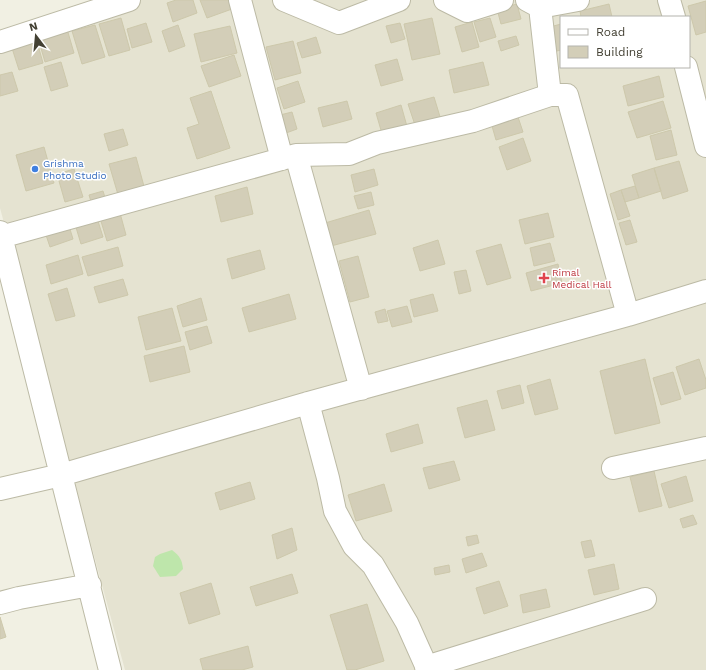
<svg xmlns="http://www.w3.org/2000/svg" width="706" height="670" font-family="'Work Sans',sans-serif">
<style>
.residential{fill:#e5e3d1;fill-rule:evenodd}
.green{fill:#bee6ab}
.building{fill:#d3ceb8;stroke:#cdc8ab}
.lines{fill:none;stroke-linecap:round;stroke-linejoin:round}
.minor-casing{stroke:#bcbaa5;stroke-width:24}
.minor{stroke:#fff;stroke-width:22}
.shop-dot{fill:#3f7fe0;stroke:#fff;stroke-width:1.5}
.health-dot{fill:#e0444e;stroke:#fff;stroke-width:1.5}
.labels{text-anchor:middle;stroke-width:3;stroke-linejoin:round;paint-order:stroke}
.shop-label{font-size:10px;fill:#366cbe;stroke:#fff;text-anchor:start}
.health-label{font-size:10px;fill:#be3a42;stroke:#fff;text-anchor:start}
</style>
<rect width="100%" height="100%" fill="#f1f0e3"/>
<!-- residential -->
<path class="residential" d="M139,0h567v670h-581l-125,-462v-164zM561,17h128v50h-128z"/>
<!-- green -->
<path class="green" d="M172,550c8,6 10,10 11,19l-7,7 -16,1 -7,-11 2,-9 5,-3z"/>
<!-- building -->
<path class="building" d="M176,0h17l4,13 -24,9 -6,-19z
M200,0h29l3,9 -25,9z
M706,1v31l-10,3 -8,-29z
M517,4l4,15 -20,5 -4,-15z
M609,4l3,13h-31l-1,-6z
M121,18l9,32 -21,6 -10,-32z
M432,18l8,36 -28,6 -8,-36z
M490,18l6,19 -16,5 -6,-20z
M472,22l7,25 -17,5 -7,-25z
M146,23l6,19 -20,6 -5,-19z
M400,23l5,16 -14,4 -5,-17z
M561,24v26l-4,1 -7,-24z
M95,25l10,32 -23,7 -10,-33z
M178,25l7,21 -16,6 -7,-21z
M230,26l7,27 -36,9 -7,-28z
M67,29l7,24 -29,9 -7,-24z
M516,36l3,9 -18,6 -3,-10z
M316,37l5,16 -19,5 -5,-15z
M36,38l7,25 -24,7 -8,-25z
M293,41l8,32 -26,7 -9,-33z
M234,55l7,21 -32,11 -8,-21z
M397,59l6,21 -22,6 -6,-21z
M61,62l7,24 -17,5 -7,-24z
M483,62l6,23 -35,8 -5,-23z
M12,72l6,19 -18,5v-21z
M659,76l5,21 -36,9 -5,-20z
M298,81l7,21 -21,7 -7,-21z
M211,91l19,57 -33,11 -10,-31 12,-4 -9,-26z
M434,97l7,23 -25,8 -8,-24z
M347,101l5,18 -29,8 -5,-19z
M663,101l8,27 -34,10 -9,-26z
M401,105l7,25 -25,7 -7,-24z
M516,111l7,21 -27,8 -6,-21z
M292,112l5,17 -11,4 -6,-18z
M123,129l5,16 -19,6 -5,-17z
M671,130l6,25 -21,5 -6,-24z
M523,138l8,23 -24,9 -8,-23z
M44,147l10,36 -28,8 -10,-36z
M136,157l9,33 -26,8 -10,-34z
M679,161l9,30 -25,8 -9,-31z
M654,168l7,23 -22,7 -7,-23z
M74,169l9,28 -18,5 -8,-28z
M374,169l4,16 -23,7 -4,-17z
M635,186l4,12 -14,4 -4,-12z
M247,187l6,27 -32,8 -6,-26z
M621,190l9,26 -12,4 -8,-26z
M103,191l4,13 -14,4 -4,-13z
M371,192l3,13 -16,4 -4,-13z
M369,210l7,24 -45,12 -6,-23z
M120,213l6,22 -19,6 -7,-23z
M548,213l6,24 -29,7 -6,-24z
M97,218l6,19 -22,7 -6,-20z
M630,220l7,22 -11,3 -7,-22z
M69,226l4,13 -23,8 -5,-15z
M438,240l7,24 -25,7 -7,-23z
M550,243l5,18 -21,5 -4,-18z
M501,244l10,34 -24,7 -11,-34z
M118,247l5,19 -35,10 -6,-19z
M260,250l5,19 -33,10 -5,-20z
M78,255l5,19 -32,10 -5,-19z
M358,256l11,41 -19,5 -11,-41z
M558,264l4,19 -31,8 -5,-18z
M466,270l5,21 -12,3 -5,-22z
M123,279l5,16 -29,8 -5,-16z
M67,288l8,28 -19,5 -8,-27z
M289,294l7,25 -47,13 -7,-24z
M433,294l5,17 -24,6 -4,-17z
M201,298l6,22 -24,7 -6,-21z
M407,306l5,16 -20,5 -5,-16z
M172,308l9,33 -35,9 -8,-33z
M385,309l3,12 -10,2 -3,-11z
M207,326l5,17 -22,7 -5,-18z
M184,346l6,26 -40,10 -6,-26z
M645,359l15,64 -45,11 -15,-63z
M699,359l7,21v8l-21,7 -9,-28z
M673,372l8,27 -20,6 -8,-27z
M550,379l8,30 -23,6 -8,-29z
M520,385l4,18 -22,6 -5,-18z
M487,400l8,30 -30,8 -8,-30z
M418,424l5,19 -32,9 -5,-18z
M454,461l6,19 -31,9 -6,-21z
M654,471l8,35 -23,6 -9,-35z
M686,476l7,25 -24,7 -8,-24z
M250,482l5,17 -35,11 -5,-17z
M384,484l8,27 -36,10 -8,-26z
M693,515l4,9 -14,4 -3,-9z
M292,528l5,22 -20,9 -5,-24z
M477,535l2,8 -11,3 -2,-9z
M591,540l4,16 -10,2 -4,-16z
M482,553l5,13 -21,7 -4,-14z
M614,564l5,25 -25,6 -6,-25z
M449,565l1,7 -15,3 -1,-7z
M292,574l6,19 -42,13 -6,-19z
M499,581l9,25 -24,8 -8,-26z
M211,583l9,31 -31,10 -9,-31z
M546,589l4,18 -27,6 -3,-18z
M367,604l17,57 -29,9h-8l-17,-55z
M0,617l6,20 -6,2z
M248,646l5,21 -11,3h-39l-3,-11z"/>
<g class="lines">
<!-- minor casing -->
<g class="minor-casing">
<path id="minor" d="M240,0l42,159
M284,0l55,23 60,-23
M445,0l22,11 35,-11
M527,0l13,7 10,88
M669,0l5,17
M540,7l38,-7
M0,42l129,-42
M686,67l20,79
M296,155l65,234
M0,232l110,438
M1,237l295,-82 53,-1 28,-11 96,-22 77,-26h17l61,220
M308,403l20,75 7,33 19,35 19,19 34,58 21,47
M613,468l93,-20
M0,489l61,-14 247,-72 320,-88 78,-24
M0,603l19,-5 71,-13
M426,667l219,-68"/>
</g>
<!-- minor -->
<use href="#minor" class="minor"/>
</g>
<!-- markers -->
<circle class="shop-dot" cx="35" cy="169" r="4"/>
<path class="health-dot" d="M542 272h4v4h4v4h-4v4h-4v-4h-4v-4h4z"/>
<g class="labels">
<!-- shop labels -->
<g class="shop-label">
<text x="43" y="167">Grishma<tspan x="43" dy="12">Photo Studio</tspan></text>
</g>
<!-- health labels -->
<g class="health-label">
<text x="552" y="276">Rimal<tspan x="552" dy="12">Medical Hall</tspan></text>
</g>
</g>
<!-- legend -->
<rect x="560" y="16" width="130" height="52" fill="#ffffff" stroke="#b4b3ad"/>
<rect x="568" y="29" width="20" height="6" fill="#ffffff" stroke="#b4b3ad"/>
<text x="596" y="36" font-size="12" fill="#434033">Road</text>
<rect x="568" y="46" width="20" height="12" fill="#d3ceb8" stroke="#b4b3ad"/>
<text x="596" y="56" font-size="12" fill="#434033">Building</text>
<!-- north arrow -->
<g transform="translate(36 36) rotate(344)" stroke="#ffffff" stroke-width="3" paint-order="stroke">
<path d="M0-3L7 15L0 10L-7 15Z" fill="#434033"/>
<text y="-6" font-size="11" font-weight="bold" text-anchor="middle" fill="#434033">N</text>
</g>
</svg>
